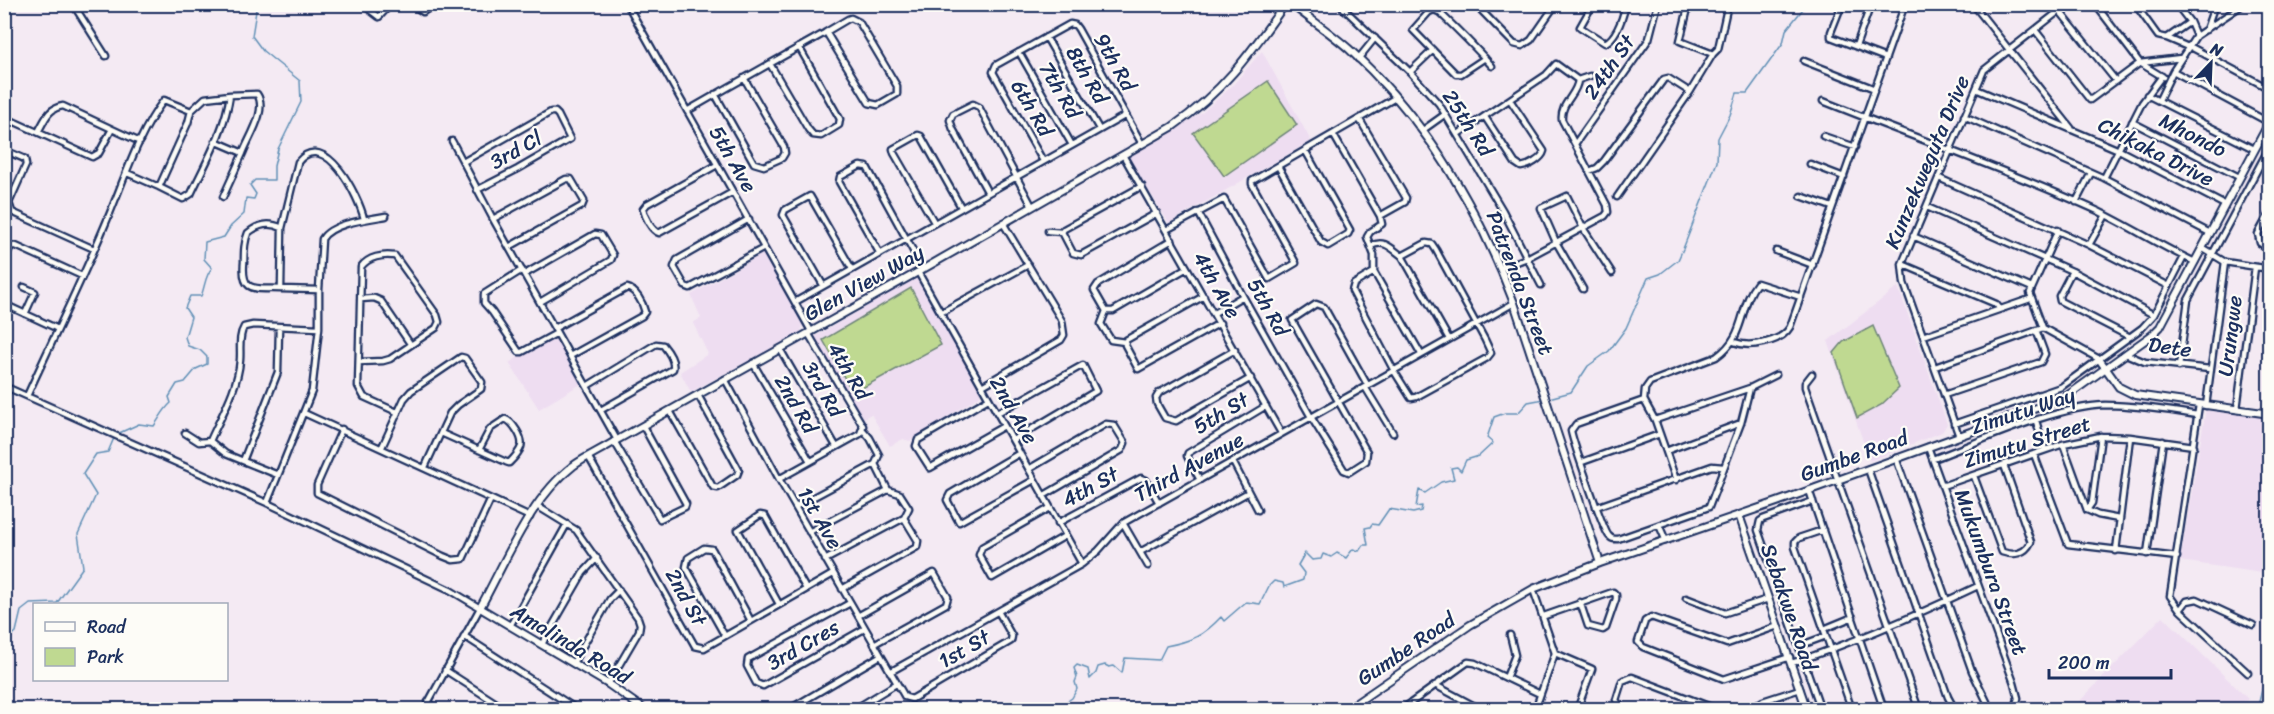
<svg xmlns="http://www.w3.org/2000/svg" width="2274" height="714" font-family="Sriracha,sans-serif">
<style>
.built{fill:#eeddf1}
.green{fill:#bfd991;stroke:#6d8478;stroke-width:1.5}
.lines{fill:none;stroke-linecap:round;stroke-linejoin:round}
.stream{stroke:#6190b6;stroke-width:1.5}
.street-casing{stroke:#1b2f5e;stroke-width:9}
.secondary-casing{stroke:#1b2f5e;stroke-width:10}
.street{stroke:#fdfcf7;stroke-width:4.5}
.secondary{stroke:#fdfcf7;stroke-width:6}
.labels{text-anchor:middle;stroke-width:4.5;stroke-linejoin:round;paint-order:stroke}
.street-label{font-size:21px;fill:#1b2f5e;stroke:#fdfcf7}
</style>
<rect width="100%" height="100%" fill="#f4eaf3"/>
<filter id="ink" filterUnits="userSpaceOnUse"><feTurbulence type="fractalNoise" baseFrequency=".0167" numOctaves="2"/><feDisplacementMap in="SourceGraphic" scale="12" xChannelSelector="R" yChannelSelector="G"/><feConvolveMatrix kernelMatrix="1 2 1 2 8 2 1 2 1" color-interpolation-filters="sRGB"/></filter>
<g filter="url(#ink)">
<!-- built -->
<path class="built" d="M1262,51l49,90 -142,82 -42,-67 76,-44 29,-26z
M764,253l39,70 -2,9 -110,60 -11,-20 28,-18 -15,-31 8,-5 -10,-23z
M916,278l64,113v5l-70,45 -7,-2 -13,7 -19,-32 -9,5 -48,-82z
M1898,287l49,137 -5,8 -72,29 -42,-120z
M554,335l27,49 -42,25 -30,-46z
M2206,409l63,9v156l-89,-13z
M2163,616l85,83 -10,10h-166z"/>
<!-- green -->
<path class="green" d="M1268,81l29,44 -73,51 -31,-43z
M911,288l30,57 -88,48 -30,-53z
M1873,326l26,62 -18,17 -24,13 -23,-65 9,-11z"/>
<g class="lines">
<!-- stream -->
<path class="stream" d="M1549,398l22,-6 17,-26 21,-15 17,-23 22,-50 12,-4 18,-14 5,-11 34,-87 1,-24 12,-23 7,-22h10l36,-50 3,-13 21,-26
M117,434l22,-10 15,2c6,-8 9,-16 17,-23l-2,-6 8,-13 8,-2 11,-13 11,-5v-7l-7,-7 -12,-4 -3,-9 6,-20 -6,-9 5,-12h11c4,-9 4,-21 11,-28l-8,-9 1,-17 19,-5 7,-11 13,-12 2,-16 8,1 2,-5 -6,-9 5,-5h19v-14l4,-17 23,-47 -1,-21 -37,-30 -11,-15 4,-25 -2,-7
M4,643l12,-11 5,-21 9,-7 27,-1 26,-36 -5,-33 18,-39 -13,-21 13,-20 12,-2 6,-14
M1054,710l18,-12 5,-9 -2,-7 2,-5 -3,-9 3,-3 11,4 2,10 6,-6 2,-6 7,-2 4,2 5,-1 8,7 3,-15 34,2 7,-14c26,-5 37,-10 55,-29l3,4 22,-19 14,2 9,-18 5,-5 9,2 1,4 19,-7 1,-7 -6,-8 7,-12 7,7 9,-1 2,-5 8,3 6,-4 9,5 7,-9 6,2 4,-6h5l-3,-17 5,-1 2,-3 6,1 11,-16 24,4 8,-2 1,-5 -6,1 3,-17 6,3 16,-11 13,-3 -3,-11 6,-1 4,4 5,-11 13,-4 14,-13 -6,-5 7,-21 11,-4h13l10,-11 16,-3
M2257,710l13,-52"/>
<!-- street casing -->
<g class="street-casing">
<path id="street" d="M73,4l33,52
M362,4l17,13 12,-13
M412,4l11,8 11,-8
M466,4l4,2 4,-2
M627,4l184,327
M1339,4l71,68 29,32 64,107 24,47 -26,10
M1475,4l39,40 8,2 9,-6 25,-36
M1593,4l-13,23 25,16c12,-6 18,-26 21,-39
M1689,4l-9,37 33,13 5,-5 10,-45
M1842,4l-11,28v5l55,21
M1973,4l98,124
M2054,4l62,77
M2095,4l45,59 23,14
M2135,4l23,32 9,2 23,-16 -14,-18
M2190,22l6,14
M2035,30l55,70 50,-37
M2206,30l9,-26
M1046,37l53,92
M2167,38l21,9
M1856,46l15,-42
M2189,46l81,43
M1019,52l53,93
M1485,58l-24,16h-5l-43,-44 16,-18 5,-2 5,2c18,17 36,35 53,54
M1358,59l17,-21
M1804,61l71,28
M2140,63l41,-5
M770,64l38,65 5,6 8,1 18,-11 1,-6 -41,-72
M2173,71l97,52
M1410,72l23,-22
M1578,80l12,-4
M1976,89l143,61 106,55
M715,94l39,69 10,3 18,-8 3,-5 -1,-6 -40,-69
M2147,95l107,54
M2159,100l14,-29 23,-35 48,-32
M1823,101c92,37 185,69 275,110 33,16 64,36 97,51
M687,111c45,-26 91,-52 136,-77l3,-2 22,-13 3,-1 8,4 38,64v8l-19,11 -9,-2 -43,-71
M1964,116l140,62 106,55
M4,117l88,40 7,-4 13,-24 28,13
M1485,117l30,46 6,4c8,-1 21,-8 23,-16l-34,-51
M2132,122l107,55
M1423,130l21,-15
M38,132c7,-12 10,-24 25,-26l49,23
M1333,134l47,82 25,-14 1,-4 -46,-78
M1458,134l88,-59 10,-11 22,16
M1823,136l32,11
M215,141l28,12c6,-16 25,-43 14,-59l-27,1
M452,141l41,78 124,221
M1575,144l74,-105 9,-35
M4,150l21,9 1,6 -17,38 3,9 82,37
M1123,155l158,278
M1043,161l-50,-89 3,-7 74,-41 5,1 3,4 64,115
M463,162l88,-50h4l3,3 12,24 -52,30 -41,21
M1810,164l34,13
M717,165l-70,39 -4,5c2,8 8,21 16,24l74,-41
M1278,166l43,76 7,4 20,-12 2,-4 -45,-80
M1589,171l8,-3 7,-7 60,-82 4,-1 22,14
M1939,178l150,67 80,41
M2104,178l38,-75 20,-27
M159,187l24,12 8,-5c15,-32 34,-64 39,-99l-25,3 -14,13
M988,193l-35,-64 -3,-9 3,-6 20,-10 6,3 53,99
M1801,196l31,11
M223,197l20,-44
M1617,197l73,-105 23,-38
M2076,202l15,-29
M1927,207l145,64
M1198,212l45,84 68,121 33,53 5,2 17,-11 1,-9 -75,-132 24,-16 8,3 44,79
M2270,212l-12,22 2,9 10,7
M493,219l73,-40h5l13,22 -2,5 -73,41
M749,219l-72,41 -3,7 11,19 5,2 74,-40
M934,222l-40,-69 -1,-4 25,-14 3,1 40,71
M1166,230l58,-31 45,80 27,-16 -44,-79v-3l143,-83
M1048,231l14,1
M1062,232l11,21 8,2 76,-42
M1062,232l2,-3 78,-43
M1913,236l119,52
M1172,240l-74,44 -4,6 12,21h7l74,-43
M2089,245l17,-30
M1371,246c13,-7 20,2 31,10
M2202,248l23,14 45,7
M1776,251l37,14
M880,254l-41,-72 1,-5 20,-11 7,1 56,102
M4,259l7,-13h5l66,30
M1902,264l94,40 4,5
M522,270l-38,24v9l8,9 27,40h3l35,-19
M918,272l164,292
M1374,272v-17l-7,-18 3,-5 12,-8 -2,-8
M525,274l70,-40 6,1 12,20 -2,5 -71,42
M823,285l-40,-70 2,-5 25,-14 42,73
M1541,285l-14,-27 78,-42 3,-4 -1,-7 -45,-85c-2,-17 15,-25 16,-40
M24,287l11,5 -10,22
M281,289c-26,-1 -40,5 -37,-27 0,-10 0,-20 4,-29 11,-9 21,-11 34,-5
M1583,289l-27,-47 -15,-34 26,-12 16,32 29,45
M319,290l-38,-1 1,-61 16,-66c27,-34 61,35 66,57
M1204,296l-78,44 -1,5 13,24 82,-46
M361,299l13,-1 7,3 30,44
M795,302l331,-187
M4,304l54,25
M1106,311l-5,13 10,16 14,2
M942,312l86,-47
M1214,313l29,-17
M555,328l72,-40c9,2 16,15 18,24l-3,4 -72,40
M2043,328l-13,-35 28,-63
M1923,336l107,-37
M2130,337l-70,-36 -1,-5 13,-25 82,44
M1734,342c15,6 47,1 56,-15l115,-323
M780,349l56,97
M1235,350l-76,43 -3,5 1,6 8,14 11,3 75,-43
M1421,354l-47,-82 -20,12 -2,7 42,80 17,27 5,-1 71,-39 4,-5 -6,-13 -49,-90 -4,-6 -6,-1 -24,13 47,83
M2126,354l19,8 65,7
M359,362l24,-1 7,-2 46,-31 3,-6 -2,-7 -42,-59c-12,-2 -27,1 -34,11l-3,119 6,11 33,15
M753,363l57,98
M1935,367l108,-39 56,31
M2179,367l9,-67 82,-154
M1812,374l-7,9v4l114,323
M725,379l54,100 126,218 7,2 99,-58 1,-5 -13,-23
M4,386l263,117 183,87 30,18 -56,102
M587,386l69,-42 7,1c5,6 12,16 10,24l-72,41
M982,386l79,-46 3,-5 -2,-14 -59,-98
M1365,387l28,46
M1944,395l97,-33 4,-8 -9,-24
M27,396c26,-57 54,-114 78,-171 17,-39 33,-92 59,-125l27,11 -3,12 -29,64 -32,-14
M988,399l-70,41 -2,6 14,22 74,-42
M1644,400l-68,24 -5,7c2,11 33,101 38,105 3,3 4,3 9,3l91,-32 32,-84 9,-35
M2199,405l-29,191 10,14 68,63
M2206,406l19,-144
M2237,409l18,-142
M670,411l43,76 5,1 19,-13 2,-5 -41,-75
M304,413l226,104
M997,413l86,-48 13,26 -83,49
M1655,420l95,-32 26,-13
M2036,421l9,29
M1954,424l107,-37 81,-59 12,-13 30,-58
M342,429l-25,56v8l126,63 10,4 10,-1 28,-60
M863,430l7,8 9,17 -4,9
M185,433l14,9 11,-1c11,-25 28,-53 30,-81 1,-11 -2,-23 4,-33l9,-2 66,3
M441,433l65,29 3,1c4,-4 10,-10 12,-16 3,-9 -9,-26 -16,-28l-15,10 -11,21
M1959,436l-55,-153 -2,-19 82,-194 84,-66
M210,441l16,13 17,7 35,-89 1,-45
M614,441l46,78 25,-12 1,-3 -43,-78
M2063,444l24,66
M382,447l22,-48 7,-8 50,-34 4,1 17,24 -1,7 -23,16 -8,8 -25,54
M1928,447l86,236 4,15 -3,12
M1666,451l75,-28
M1020,453l-70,41 -3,6 12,22 75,-42
M2034,454l34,90 109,13
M588,456l107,190 9,2 129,-74
M1896,458l76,213 19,39
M1933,459c49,-18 121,-52 172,-54 30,0 63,5 92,10
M243,461l35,14
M1233,462l25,48
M1582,462l78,-28
M1029,469l77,-45 8,1 11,18 -3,7 -79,46
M1868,469l80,228 7,13
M1974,476l28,76c12,4 23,2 29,-10l-27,-77
M779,479l81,-45 3,-8 -55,-93
M1200,480l-13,-24 1,-3 78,-47
M1676,480l-21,-60 -11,-20 1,-11 5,-7 66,-25c31,-21 22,-50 41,-74l44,14
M1942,486l121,-42 38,-8 29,1 64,9
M888,490l12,4 9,14 -5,10
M1809,490l75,220
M1813,501l-50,18 -3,2 -2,9 63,180
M267,503l45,-112 7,-63v-38l3,-51c9,-16 47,-20 64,-23
M537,506l39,24 62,88 2,6 -1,7 -31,53
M795,507l80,-43 13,26 -79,42
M1596,507l116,-41 11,1
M1050,508l-68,39 -3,8 13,23 73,-42
M2087,510l5,-7 9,-67
M2087,510l11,5 21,4
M1058,523l83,-45 5,2 13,23
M1123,523l25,43
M1659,525l7,16
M1823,530l-24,8 -4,4v5l57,163
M2116,551l14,-114
M1140,552l107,-59
M2147,554l16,-113
M825,560l79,-42 14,23 -1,6 -75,42
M1533,589l22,64 -20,57
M1686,598l39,15 43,-14
M850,603l-102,56 -1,7 9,17 7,3 101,-57
M779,604l-41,-74 22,-15 5,1 41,73
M2180,610l7,-9 10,-2 56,26
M858,616l76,-43 14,24 -2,7 -72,40
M1544,616l69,-24 3,3v4l-10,29 -3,2 -15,-4 -8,-24
M510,626l57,-102
M1778,626l-51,18 -76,-27 -6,4 -7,21 5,5 81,32 66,-22
M1824,629l29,-12
M464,636l114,74
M725,636l-39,-69 2,-9 16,-10 8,1 39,72
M542,644l41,-71 14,-15
M1799,646l27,-10
M1555,653l37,16 -15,41
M573,663l37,-64 9,-9
M1792,663c64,-21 125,-48 186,-77
M445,670l62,40
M890,672l192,-108 16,-13 25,-28 391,-220
M1506,678l9,-23 -5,-20
M1435,685l47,25
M428,702l11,8
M788,710l92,-54
M853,710l43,-26
M1401,710l67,-48 7,1 65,31
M1628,710l-8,-4 -4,-6 6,-19 10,-4 87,33
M1750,710l13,-9 37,-12"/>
</g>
<!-- secondary casing -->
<g class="secondary-casing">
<path id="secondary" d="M1291,4c19,15 40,29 58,45 77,70 129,158 165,254l86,260
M2099,359l20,28 16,8 135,19
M1739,515l68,195
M645,710l-37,-26 -128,-76c26,-47 50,-109 93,-142 14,-10 30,-17 44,-26l301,-168 254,-145c52,-36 77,-72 113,-123
M1346,710l124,-85 63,-36 67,-26 177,-61 287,-104 88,-63 8,-8 110,-206"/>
</g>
<!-- street -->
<use href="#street" class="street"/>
<!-- secondary -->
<use href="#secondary" class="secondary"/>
</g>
</g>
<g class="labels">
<!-- street labels -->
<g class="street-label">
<text transform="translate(1115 62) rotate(61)" y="7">9th Rd</text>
<text transform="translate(1609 67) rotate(-55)" y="7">24th St</text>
<text transform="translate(1087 75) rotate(60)" y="7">8th Rd</text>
<text transform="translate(1060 90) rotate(60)" y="7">7th Rd</text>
<text transform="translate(1032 108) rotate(60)" y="7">6th Rd</text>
<text transform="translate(1468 123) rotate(57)" y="7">25th Rd</text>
<text transform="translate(2193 135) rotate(27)" y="7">Mhondo</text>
<text transform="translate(516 150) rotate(-29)" y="7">3rd Cl</text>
<text transform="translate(2156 152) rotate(27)" y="7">Chikaka Drive</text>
<text transform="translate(733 159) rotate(60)" y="7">5th Ave</text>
<text transform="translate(1927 162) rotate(-67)" y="7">Kunzekweguta Drive</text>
<text transform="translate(864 283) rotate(-29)" y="7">Glen View Way</text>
<text transform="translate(1520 283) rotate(69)" y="7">Patrenda Street</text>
<text transform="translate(1217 285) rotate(60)" y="7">4th Ave</text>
<text transform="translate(1268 307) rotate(61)" y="7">5th Rd</text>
<text transform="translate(2230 336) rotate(-83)" y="7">Urungwe</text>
<text transform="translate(2170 347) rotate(8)" y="7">Dete</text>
<text transform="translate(849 371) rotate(59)" y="7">4th Rd</text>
<text transform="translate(823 389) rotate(60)" y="7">3rd Rd</text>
<text transform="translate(796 404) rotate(60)" y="7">2nd Rd</text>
<text transform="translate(1014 410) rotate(60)" y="7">2nd Ave</text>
<text transform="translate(2023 411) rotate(-18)" y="7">Zimutu Way</text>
<text transform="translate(1221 413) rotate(-31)" y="7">5th St</text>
<text transform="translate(2027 442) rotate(-17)" y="7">Zimutu Street</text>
<text transform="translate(1854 456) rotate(-20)" y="7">Gumbe Road</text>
<text transform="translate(1189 467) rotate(-29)" y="7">Third Avenue</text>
<text transform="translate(1090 487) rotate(-29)" y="7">4th St</text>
<text transform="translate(820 518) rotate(60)" y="7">1st Ave</text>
<text transform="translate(1991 572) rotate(70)" y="7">Mukumbura Street</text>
<text transform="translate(686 597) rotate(61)" y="7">2nd St</text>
<text transform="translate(1789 607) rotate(71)" y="7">Sebakwe Road</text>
<text transform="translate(571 644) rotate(31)" y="7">Amalinda Road</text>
<text transform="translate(803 645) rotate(-30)" y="7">3rd Cres</text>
<text transform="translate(964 649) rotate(-30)" y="7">1st St</text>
<text transform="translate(1406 649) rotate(-34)" y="7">Gumbe Road</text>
</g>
</g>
<!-- margin -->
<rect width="2274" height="714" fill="none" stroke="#fdfcf7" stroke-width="24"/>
<rect x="12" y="12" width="2250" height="690" fill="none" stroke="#1b2f5e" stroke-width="2" filter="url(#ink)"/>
<!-- legend -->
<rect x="33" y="603" width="195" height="78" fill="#fdfcf7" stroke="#a3aaba" stroke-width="1.5"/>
<rect x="45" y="622" width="30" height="9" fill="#fdfcf7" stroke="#a3aaba" stroke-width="1.5"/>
<text x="87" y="633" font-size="18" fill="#1b2f5e">Road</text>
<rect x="45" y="648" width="30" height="18" fill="#bfd991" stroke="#a3aaba" stroke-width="1.5"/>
<text x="87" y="663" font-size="18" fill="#1b2f5e">Park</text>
<!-- north arrow -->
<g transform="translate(2211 63) rotate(23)" stroke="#fdfcf7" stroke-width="4.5" paint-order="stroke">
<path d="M0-4.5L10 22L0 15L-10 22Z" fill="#1b2f5e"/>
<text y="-9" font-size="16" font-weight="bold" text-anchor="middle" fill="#1b2f5e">N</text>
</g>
<!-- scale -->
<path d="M2049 669v9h122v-9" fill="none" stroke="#1b2f5e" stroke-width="3"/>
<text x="2058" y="669" font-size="18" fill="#1b2f5e" stroke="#fdfcf7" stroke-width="4.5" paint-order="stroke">200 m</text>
</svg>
